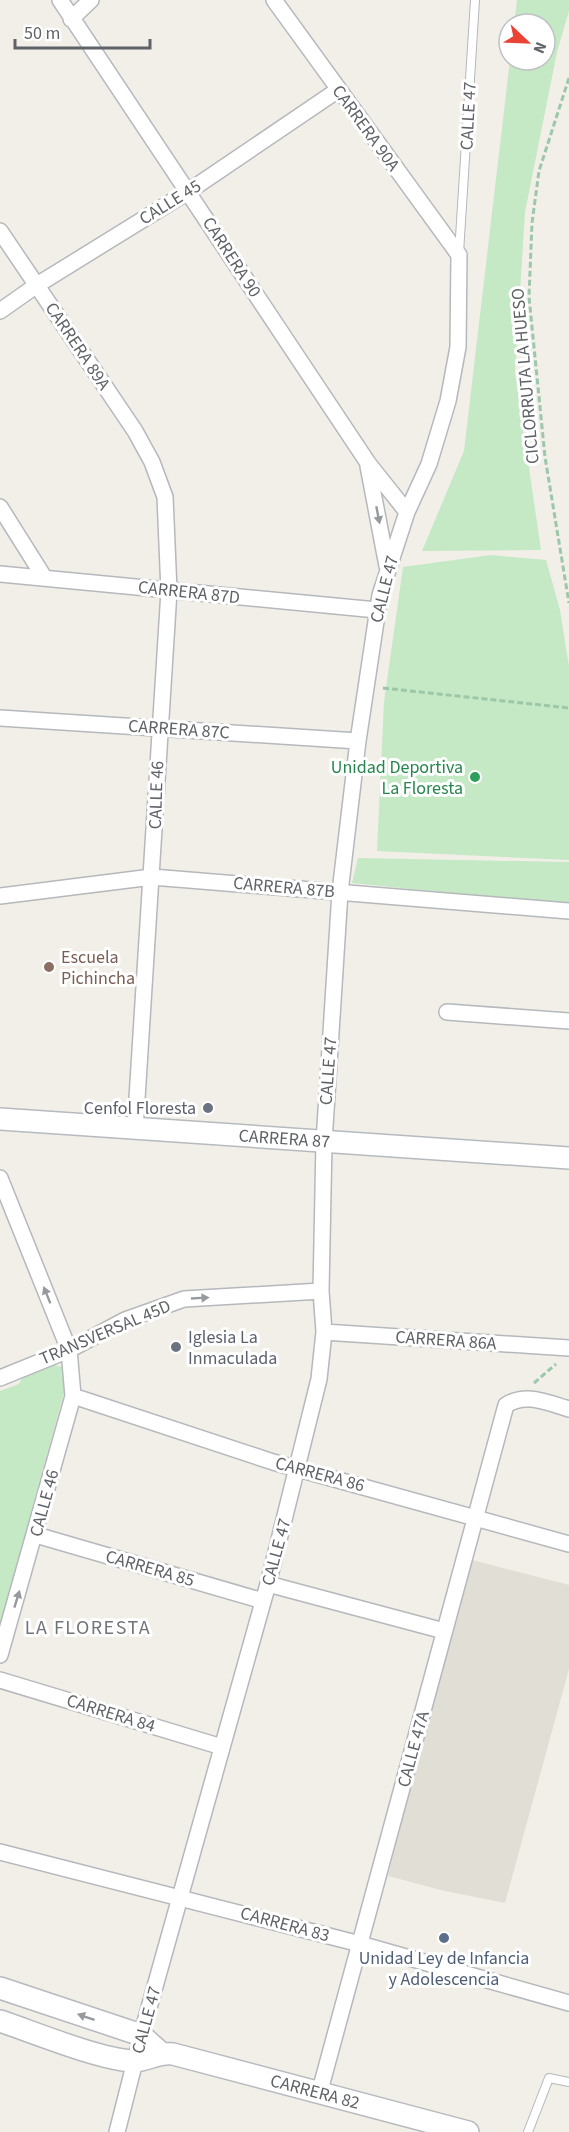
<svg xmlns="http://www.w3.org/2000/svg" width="569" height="2132" font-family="'Source Sans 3',sans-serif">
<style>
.education{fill:#e1ded6}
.green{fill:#c5e8c5}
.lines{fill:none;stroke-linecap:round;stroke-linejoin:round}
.lane-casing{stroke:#b5b8bc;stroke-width:10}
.street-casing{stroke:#b5b8bc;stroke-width:18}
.secondary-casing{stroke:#b6babf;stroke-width:24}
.path{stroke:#9cc7a9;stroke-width:3;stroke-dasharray:6 3;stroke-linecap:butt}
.lane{stroke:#fff;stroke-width:8}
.street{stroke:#fff;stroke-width:15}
.secondary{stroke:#fff;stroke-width:21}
.oneway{fill:#979a9d}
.leisure-dot{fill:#2e9e5b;stroke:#fff;stroke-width:2}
.education-dot{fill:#8d6e63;stroke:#fff;stroke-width:2}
.worship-dot{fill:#6b7280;stroke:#fff;stroke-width:2}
.service-dot{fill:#5c6f8a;stroke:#fff;stroke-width:2}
.labels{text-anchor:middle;stroke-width:6;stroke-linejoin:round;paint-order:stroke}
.street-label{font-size:18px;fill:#5f6368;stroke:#fff}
.leisure-label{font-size:18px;fill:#27864d;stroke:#fff;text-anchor:end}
.education-label{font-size:18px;fill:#785e54;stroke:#fff;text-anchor:start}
.worship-label{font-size:18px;fill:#5b616d;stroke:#fff;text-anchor:end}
.service-label{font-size:18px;fill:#4e5e75;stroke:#fff}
.neighbourhood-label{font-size:20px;letter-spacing:1.5px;fill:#70757a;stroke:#fff}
</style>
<rect width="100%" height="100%" fill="#f1efe8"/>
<!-- education -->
<path class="education" d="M468,1559l101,26v84l-64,234 -60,-12 -57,-15z"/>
<!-- green -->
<path class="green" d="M517,0h52v11l-12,41 -32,160 -10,160 26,178 -119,1 42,-100 46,-391h35v-36h-31z
M491,555l55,5 14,50 9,57v193l-192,-9 7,-149 19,-135z
M358,858l211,4v43l-217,-22z
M51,1364l11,3 6,11 -68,247v-234l19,-7 7,-14z"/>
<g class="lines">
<!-- lane casing -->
<g class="lane-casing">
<path id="lane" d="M459,253l16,-253
M528,2132l21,-54 20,4"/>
</g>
<!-- street casing -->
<g class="street-casing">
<path id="street" d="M60,0l308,463 39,49
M71,19l20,-19
M0,231l135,200 17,31 13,35 4,94 -34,539
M0,311l37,-26 152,-94 149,-101
M368,466l19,100
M0,507l44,70
M0,574l377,36
M0,718l358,23
M0,896l152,-19 417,34
M447,1012l122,9
M0,1178l69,172 4,46 -73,259
M324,1332l245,16
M0,1378l69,-28 56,-30 59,-21 137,-8
M73,1396l200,66 296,82
M36,1535l227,66
M268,1584l176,47
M0,1680l222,67
M0,1852l360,92 209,59
M319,2094l187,-689c20,-13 42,-2 63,4
M117,2132l28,-110 123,-438 51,-205 5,-47 -3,-41 3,-149 16,-250 18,-151 22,-146 27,-83 22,-48 19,-63 10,-54 1,-92 -185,-255"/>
</g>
<!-- secondary casing -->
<g class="secondary-casing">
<g id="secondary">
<path id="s1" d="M0,1119l569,39"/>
<path d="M0,1988l141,47 20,18"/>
<path id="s2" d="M0,2021c36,12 98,38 133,40 14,0 25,-9 40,-7l295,78"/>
</g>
</g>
<!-- path -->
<path class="path" d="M569,78l-30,93 -7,52 -3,74 16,160 24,146
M383,688l186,20
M534,1383l22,-19"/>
<!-- lane -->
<use href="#lane" class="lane"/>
<!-- street -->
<use href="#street" class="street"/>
<!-- secondary -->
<use href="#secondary" class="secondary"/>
</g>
<!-- one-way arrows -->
<defs><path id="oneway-solid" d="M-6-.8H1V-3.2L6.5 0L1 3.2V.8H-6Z" transform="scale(1.5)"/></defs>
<g class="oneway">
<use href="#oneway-solid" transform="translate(378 515) rotate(79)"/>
<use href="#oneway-solid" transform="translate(47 1295) rotate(-112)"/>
<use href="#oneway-solid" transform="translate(200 1298) rotate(-3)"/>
<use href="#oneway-solid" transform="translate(17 1599) rotate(-73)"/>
<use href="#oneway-solid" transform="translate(86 2017) rotate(-161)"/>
</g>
<!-- markers -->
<circle class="leisure-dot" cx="475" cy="777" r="6"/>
<circle class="education-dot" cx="49" cy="967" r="6"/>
<g class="worship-dot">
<circle cx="208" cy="1108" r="6"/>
<circle cx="176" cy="1347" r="6"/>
</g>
<circle class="service-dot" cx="444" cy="1938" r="6"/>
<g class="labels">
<!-- street labels -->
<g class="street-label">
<text transform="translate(468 116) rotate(-87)" y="6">CALLE 47</text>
<text transform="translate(366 128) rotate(54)" y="6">CARRERA 90A</text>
<text transform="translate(170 202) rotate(-32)" y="6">CALLE 45</text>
<text transform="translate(232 257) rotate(57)" y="6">CARRERA 90</text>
<text transform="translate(78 346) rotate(56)" y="6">CARRERA 89A</text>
<text transform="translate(525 376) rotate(-95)" y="6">CICLORRUTA LA HUESO</text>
<text transform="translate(384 589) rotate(-76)" y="6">CALLE 47</text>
<text transform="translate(189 592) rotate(6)" y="6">CARRERA 87D</text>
<text transform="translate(179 729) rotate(4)" y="6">CARRERA 87C</text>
<text transform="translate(156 795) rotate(-88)" y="6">CALLE 46</text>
<text transform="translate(284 887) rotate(5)" y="6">CARRERA 87B</text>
<text transform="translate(328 1071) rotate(-86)" y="6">CALLE 47</text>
<text dy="6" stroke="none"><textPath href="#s1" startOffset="285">CARRERA 87</textPath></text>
<text transform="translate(105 1332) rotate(-23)" y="6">TRANSVERSAL 45D</text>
<text transform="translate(446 1340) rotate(4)" y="6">CARRERA 86A</text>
<text transform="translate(320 1474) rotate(15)" y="6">CARRERA 86</text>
<text transform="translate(44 1503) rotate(-75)" y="6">CALLE 46</text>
<text transform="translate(276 1552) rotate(-75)" y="6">CALLE 47</text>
<text transform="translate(150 1568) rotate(16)" y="6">CARRERA 85</text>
<text transform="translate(111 1713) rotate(17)" y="6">CARRERA 84</text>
<text transform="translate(413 1749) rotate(-75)" y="6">CALLE 47A</text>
<text transform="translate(285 1924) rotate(15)" y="6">CARRERA 83</text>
<text transform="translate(146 2020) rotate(-75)" y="6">CALLE 47</text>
<text dy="6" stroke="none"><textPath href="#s2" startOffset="327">CARRERA 82</textPath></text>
</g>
<!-- leisure labels -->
<g class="leisure-label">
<text x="463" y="773">Unidad Deportiva<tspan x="463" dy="21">La Floresta</tspan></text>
</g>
<!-- education labels -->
<g class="education-label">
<text x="61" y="963">Escuela<tspan x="61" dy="21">Pichincha</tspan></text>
</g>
<!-- worship labels -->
<g class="worship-label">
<text x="196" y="1114">Cenfol Floresta</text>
<text x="188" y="1343" text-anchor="start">Iglesia La<tspan x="188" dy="21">Inmaculada</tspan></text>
</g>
<!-- service labels -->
<g class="service-label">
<text x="444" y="1964">Unidad Ley de Infancia<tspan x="444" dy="21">y Adolescencia</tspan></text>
</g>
<!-- neighbourhood labels -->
<g class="neighbourhood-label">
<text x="88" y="1634">LA FLORESTA</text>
</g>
</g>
<!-- north arrow -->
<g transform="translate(527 42) rotate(113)"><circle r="28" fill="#ffffff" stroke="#bfc1c3" stroke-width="1.5"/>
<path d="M0-4.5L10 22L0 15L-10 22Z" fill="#ea4335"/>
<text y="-9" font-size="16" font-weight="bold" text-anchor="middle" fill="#5f6368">N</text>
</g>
<!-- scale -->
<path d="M15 39v9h135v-9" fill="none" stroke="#5f6368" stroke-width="3"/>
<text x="24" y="39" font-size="18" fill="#5f6368" stroke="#ffffff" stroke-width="4.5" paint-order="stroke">50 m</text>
</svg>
